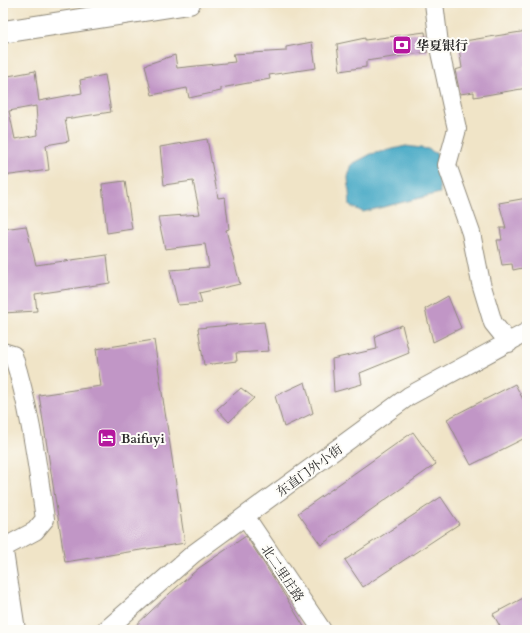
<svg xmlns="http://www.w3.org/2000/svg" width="530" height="633" font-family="Cardo,'Noto Serif SC',serif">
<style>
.water{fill:#45a8c5;stroke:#386a78}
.building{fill:#c196c6;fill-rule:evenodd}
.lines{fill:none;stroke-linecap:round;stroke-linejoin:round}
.minor-casing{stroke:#8e8879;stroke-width:20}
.major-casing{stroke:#8e8879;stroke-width:24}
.minor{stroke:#fff;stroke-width:18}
.major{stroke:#fff;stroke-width:22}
.labels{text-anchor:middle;stroke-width:4;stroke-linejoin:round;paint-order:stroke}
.poi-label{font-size:13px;font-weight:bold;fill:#2b2b2b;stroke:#fdfcf7;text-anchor:start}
.street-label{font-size:13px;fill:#2b2b2b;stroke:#fdfcf7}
</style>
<rect width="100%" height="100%" fill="#fdfcf7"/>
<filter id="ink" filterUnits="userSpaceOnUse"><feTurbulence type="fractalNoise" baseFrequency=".025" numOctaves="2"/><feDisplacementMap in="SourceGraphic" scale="8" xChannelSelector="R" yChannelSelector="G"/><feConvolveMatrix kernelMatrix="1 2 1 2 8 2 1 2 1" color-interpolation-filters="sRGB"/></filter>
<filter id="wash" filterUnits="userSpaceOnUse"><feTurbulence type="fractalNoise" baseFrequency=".012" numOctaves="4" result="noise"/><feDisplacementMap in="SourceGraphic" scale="16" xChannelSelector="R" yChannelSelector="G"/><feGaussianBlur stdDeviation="0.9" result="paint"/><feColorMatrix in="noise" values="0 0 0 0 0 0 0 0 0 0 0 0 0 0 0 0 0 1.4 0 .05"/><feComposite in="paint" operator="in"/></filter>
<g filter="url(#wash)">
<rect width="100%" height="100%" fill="#f0e4c7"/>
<!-- water -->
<path class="water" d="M406,146l22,3 9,5 3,39 -77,19 -13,-6 -2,-29 4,-13 19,-10z"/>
<g id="blocks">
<!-- building -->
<path class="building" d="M527,31v35h-3l3,22 -53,9v-5l-14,2 -5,-24 7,-2 -4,-26z
M425,32l3,20 -62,9v6l-26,4 -3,-27 28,-6v2z
M312,42l4,26 -47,7 1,4 -49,9v3l-32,7 -2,-10 -35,7 -7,-30 30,-10 2,13 58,-6 -2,-8 53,-3v-4z
M35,71l4,30 43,-8 -2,-13 25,-5 6,37 -46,7 4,22 -23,4 3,25 -46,6v-99zM36,106l2,29 -23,4 -6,-28z
M207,139l11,59 7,-1 4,32 -3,1 14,54 -41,9 3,10 -24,2 -8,-35 39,-3 -4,-23 -40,5 -7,-32 42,-3 -7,-33 -29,4 -4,-38z
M125,181l7,48 -25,4 -5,-49z
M527,198v69l-14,3 -1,-6 -10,1 -5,-25h5l-2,-12h6l-7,-25z
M26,226l10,39 71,-10 3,28 -75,11 2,17 -34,2v-84z
M448,296l13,32 -28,14 -8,-33z
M264,322l5,29 -33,2 1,8 -33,4 -6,-37z
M402,325l7,28 -49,20 2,11 -28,8 -2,-33 45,-10 -2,-13z
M154,340l31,203 -120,19 -26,-167 62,-9 -5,-37z
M305,382l8,31 -29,14 -9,-31z
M515,384l12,23v30l-56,28 -24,-46z
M241,388l13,10 -25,24 -12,-13z
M413,432l23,32 -115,81 -23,-32z
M441,497l18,27 -96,63 -18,-27z
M246,536l33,50 27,44h-175l38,-36 30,-26z
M527,596v34h-25l-9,-16z"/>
</g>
</g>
<g filter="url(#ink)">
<use href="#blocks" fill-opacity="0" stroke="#8e8879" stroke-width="1"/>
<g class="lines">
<!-- minor casing -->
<g class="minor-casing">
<path id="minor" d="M434,3l6,49 17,77 -10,36 24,68 10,50 12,40 16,20
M3,352l10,3c17,52 24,109 32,164l-10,12 -32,17
M245,516l77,114
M3,545l13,85
M106,630l87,-76 216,-158 118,-64"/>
</g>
<!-- major casing -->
<g class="major-casing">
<path id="major" d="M3,32l186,-29"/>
</g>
<!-- minor -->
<use href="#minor" class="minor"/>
<!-- major -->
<use href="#major" class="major"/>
</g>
</g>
<!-- icons -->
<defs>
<g id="bank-square" transform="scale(1)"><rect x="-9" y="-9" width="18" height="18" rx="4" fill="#b5179e" stroke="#fdfcf7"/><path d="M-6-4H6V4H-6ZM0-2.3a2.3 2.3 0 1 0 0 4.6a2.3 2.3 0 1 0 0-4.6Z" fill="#fff"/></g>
<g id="hotel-square" transform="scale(1)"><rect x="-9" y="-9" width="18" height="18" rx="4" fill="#b5179e" stroke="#fdfcf7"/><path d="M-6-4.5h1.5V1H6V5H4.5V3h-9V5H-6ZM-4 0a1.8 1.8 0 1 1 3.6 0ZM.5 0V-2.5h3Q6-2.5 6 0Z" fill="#fff"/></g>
</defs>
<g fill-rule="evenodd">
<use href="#bank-square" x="402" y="45"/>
<use href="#hotel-square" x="107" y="438"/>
</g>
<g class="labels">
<!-- poi labels -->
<g class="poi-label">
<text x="416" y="50">华夏银行</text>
<text x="121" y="443">Baifuyi</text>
</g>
<!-- street labels -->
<g class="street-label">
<text transform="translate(309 470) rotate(-36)" y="5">东直门外小街</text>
<text transform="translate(283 573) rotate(56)" y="5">北二里庄路</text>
</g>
</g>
<!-- margin -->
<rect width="530" height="633" fill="none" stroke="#fdfcf7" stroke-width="16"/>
</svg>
